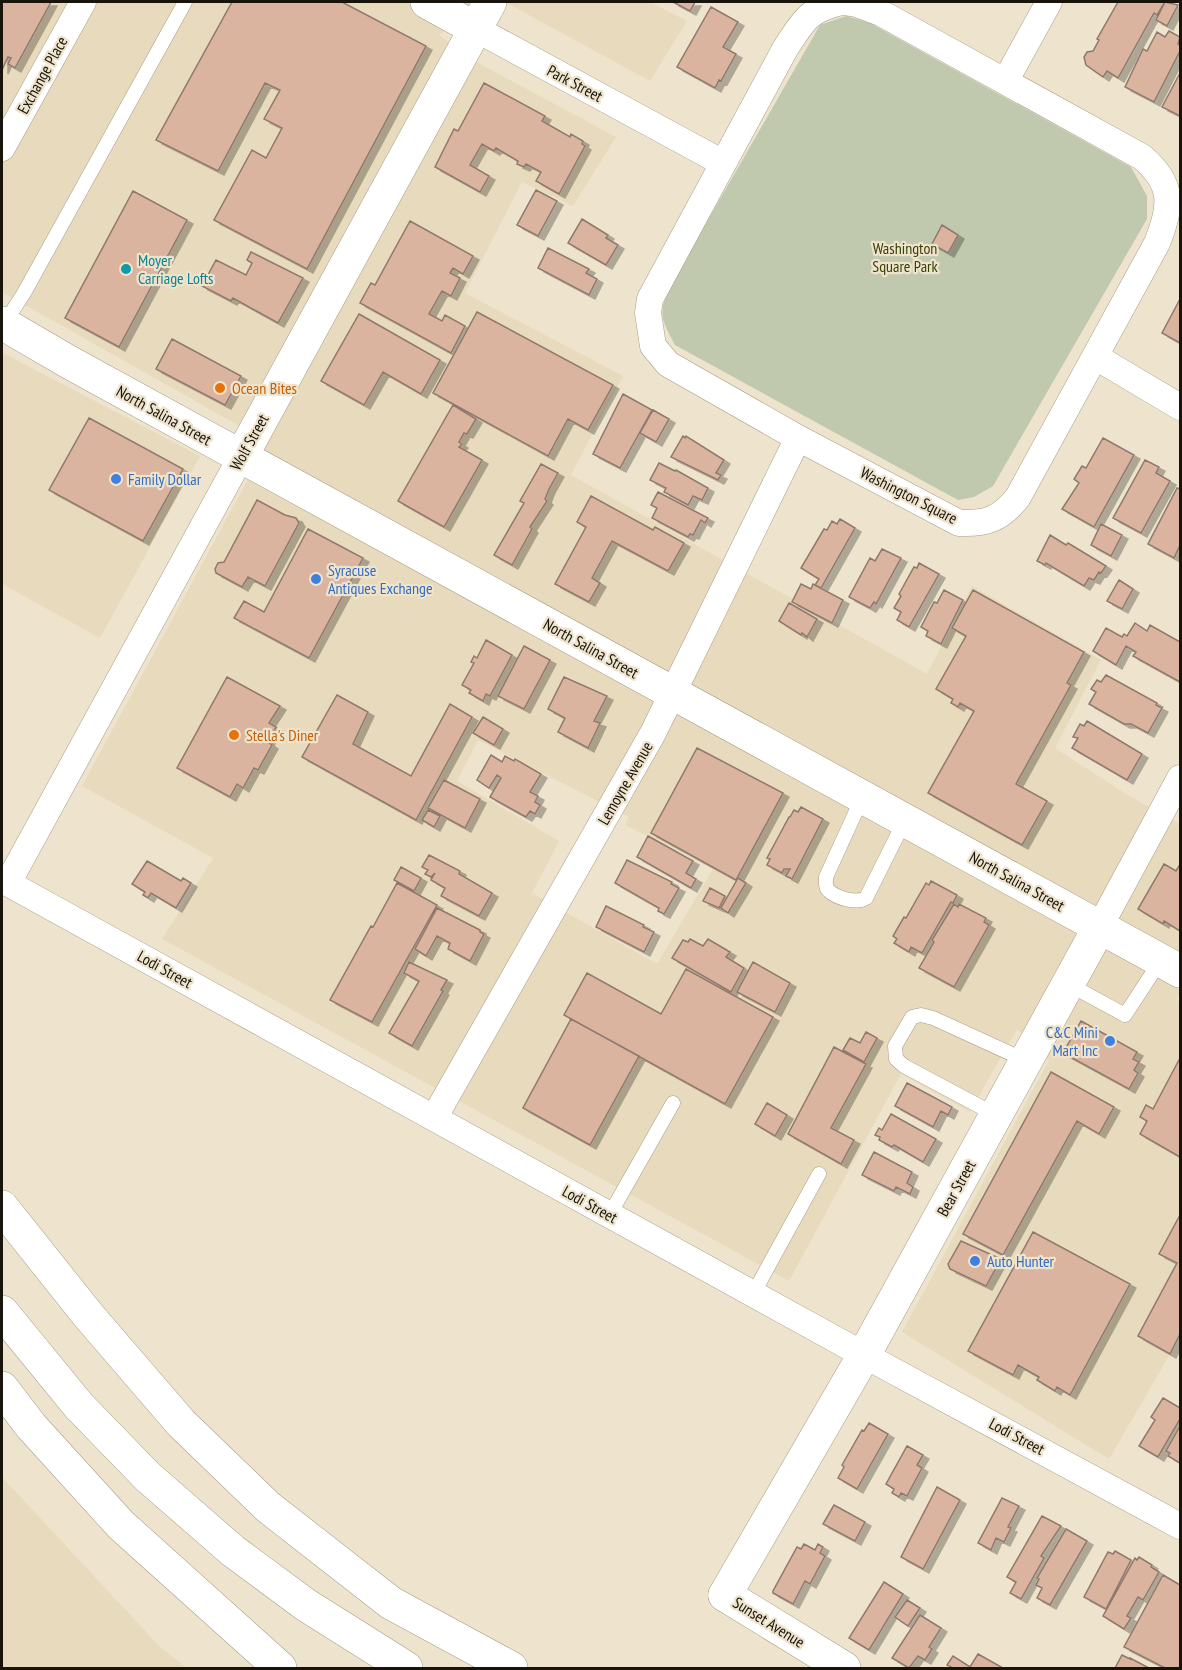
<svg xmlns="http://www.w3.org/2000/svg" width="1182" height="1670" font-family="'PT Sans Narrow',sans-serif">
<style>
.built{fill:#e8dabc;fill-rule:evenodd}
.green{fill:#c0c8ad}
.building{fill:#dbb4a0;stroke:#8f796d;stroke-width:1.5;filter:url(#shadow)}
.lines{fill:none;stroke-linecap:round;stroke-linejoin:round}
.service-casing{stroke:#a69d87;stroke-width:15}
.minor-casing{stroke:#a69d87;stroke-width:27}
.secondary-casing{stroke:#a69d87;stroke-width:34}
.primary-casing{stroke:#a69d87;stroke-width:34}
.motorway-casing{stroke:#a69d87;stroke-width:34}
.service{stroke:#fff;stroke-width:14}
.minor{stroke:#fff;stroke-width:26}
.secondary{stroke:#fff;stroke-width:33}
.primary{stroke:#fff;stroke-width:33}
.motorway{stroke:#fff;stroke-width:33}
.culture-dot{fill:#0f9aa8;stroke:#eee4cd;stroke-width:2}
.food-dot{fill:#e8710a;stroke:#eee4cd;stroke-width:2}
.shop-dot{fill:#3f7fe0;stroke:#eee4cd;stroke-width:2}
.labels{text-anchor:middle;stroke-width:4.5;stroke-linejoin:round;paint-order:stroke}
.street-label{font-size:16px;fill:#18140c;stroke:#eee4cd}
.park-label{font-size:16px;fill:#374101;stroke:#eee4cd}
.culture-label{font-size:16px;fill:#0d838f;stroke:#eee4cd;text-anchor:start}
.food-label{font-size:16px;fill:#c56008;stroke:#eee4cd;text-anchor:start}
.shop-label{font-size:16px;fill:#366cbe;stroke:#eee4cd;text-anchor:start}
</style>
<defs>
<filter id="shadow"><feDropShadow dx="6" dy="4" stdDeviation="0" flood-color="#0004"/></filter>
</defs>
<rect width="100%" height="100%" fill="#eee4cd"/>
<!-- built -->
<path class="built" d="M2,2h482l-45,33 41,29 136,73 -43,69 -51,-24 -57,111 158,83 -52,99 356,199 45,-88 129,74 -46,88 71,46 54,30v166l-3,10 3,3v334l-71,122 -207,-127 147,-272 -32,-31 -47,83 -69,-38 -112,207 -627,-342 51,-81 -131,-72 186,-344 -266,-150zM478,740l151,77 -4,8 88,44 -56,95 -125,-71 27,-52 -102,-60z
M505,2h145l37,19 -37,60z
M3,353l197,103 -100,182 -98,-54v-228z
M2,1477l158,170 27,21h-185z"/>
<!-- green -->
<path class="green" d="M846,16l24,7 261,144 16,29v23l-154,267 -19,11 -16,3 -283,-155c-14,-27 -17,-30 -5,-59l150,-261z"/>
<!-- building -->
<path class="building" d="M2,2h49l-36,66 -7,-4 3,-6 -3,-1 -6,13z
M232,2h110l84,44 -119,223 -93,-49 38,-70 14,8 16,-30 -18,-9 16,-29 -15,-7 -47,88 -62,-31z
M673,2h22l-5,9z
M1118,2h47l-8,13 -3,-2 -36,65 -11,-7 -4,6 -17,-12 -2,-8 3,-5 6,-1 6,-11 -2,-1z
M1165,2l13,3 -11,21 -11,-6z
M711,7l27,15 -15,25 13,7 -15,27 -2,-1 -4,8 -38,-21z
M1169,31l11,6 -2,7 2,1v6l-26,51 -29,-15 18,-38 4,2 10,-19 8,5z
M1180,73v43l-18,-9z
M484,83l61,33 -3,5 28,16 1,-3 12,7 -1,3 3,2 -26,48 -23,-13 5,-9 -15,-8 -2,3 -7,-3 1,-3 -22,-13 -2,3 -12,-7 -12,21 19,11 -9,16 -45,-25 19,-38 4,2z
M536,190l21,11 -19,35 -21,-11z
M133,191l54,29 -68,127 -54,-29z
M582,219l26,16 -2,3 12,7 -12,20 -38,-22z
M410,221l63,35 -10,18 -10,-6 -3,5 10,5 -9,18 -9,-5 -13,23 13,7 3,-6 20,11 -14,27 -91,-50 11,-20 4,2z
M942,225l16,10 -10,18 -16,-9z
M548,248l41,21 -3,4 11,6 -8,16 -51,-27z
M251,252l52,26 -25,45 -45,-25 -2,3 -29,-15 14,-26 30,15 6,-12 -5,-3z
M1180,299v44l-18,-10z
M477,312l136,73 -25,45 -20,-11 -20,37 -115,-63z
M359,314l81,46 -19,34 -38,-22 -19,33 -43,-24z
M172,339l69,37 -16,29 -69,-36z
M623,394l29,16 -32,58 -27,-14z
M453,405l23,14 -9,15 -3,-1 -5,9 3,2 -3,3 23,13 -38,67 -46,-26z
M653,410l16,9 -13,23 -16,-9z
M89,418l94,51 -40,72 -94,-51z
M683,436l2,2 1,-2 38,24 -8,13 5,2 -3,5 -47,-23z
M1103,438l31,17 -40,72 -32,-18 17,-26 -5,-4 8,-13 4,2z
M1145,460l14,7 -3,6 14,8 -29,52 -28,-15z
M659,463l16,8 1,-1 32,18 -6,12 -9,-4 -5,9 -24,-13 2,-4 -16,-8z
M541,464l17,9 -9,16 -4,10 2,2 -17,26 2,2 -20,36 -18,-10 30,-52 -4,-2z
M1177,488l3,1v56l-6,13 -26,-14z
M658,492l50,26 -3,5 -4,-3 -8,15 -3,-1 -2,3 -36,-19 5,-10 -6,-3z
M591,496l62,34 2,-3 29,16 -16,28 -56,-30 -20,37 8,5 -11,19 -34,-18 31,-57 -9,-5z
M257,500l28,15 11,3 3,5 -34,63 -17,-9 -6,10 -26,-14 -1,-4 3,-6 6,-1z
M840,519l15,9 -34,60 -6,-3 4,-6 -18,-11 23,-39 3,1 5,-9 5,3z
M1101,524l21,11 -11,21 -20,-11z
M308,529l55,29 -54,100 -75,-40 10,-17 20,11z
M1050,535l16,10 2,-2 38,23 -5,7 -2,-1 -5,8 -5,-2 -5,8 -38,-23 -1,2 -8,-4z
M882,549l19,9 -25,46 -2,-2 -4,6 -21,-11 21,-39 5,3z
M919,563l20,11 -30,53 -12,-7 4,-8 -7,-4 7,-12 -2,-2 15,-27 3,1z
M1119,580l14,9 -11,20 -15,-8z
M801,584l10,5 2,-5 30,16 -11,23 -40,-21z
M944,590l19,10 -22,44 -15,-8 2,-5 -7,-4 13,-25 3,1z
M973,590l111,62 -17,31 4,2 -55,99 31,17 -25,44 -94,-52 46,-82 -14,-8 -2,4 -7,-4 2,-4 -17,-10 30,-53 -14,-8z
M789,603l28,16 -10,18 -5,-4 -1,2 -22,-14z
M1135,623l12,8 3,-6 30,17v40l-47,-26 3,-4 -10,-6 -10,19 -23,-14 13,-23 16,9 2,-3 3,2z
M486,640l26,15 -22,41 -4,-2 -3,7 -14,-8 2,-3 -9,-5 12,-22 -3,-1 3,-6 3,2z
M524,646l26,14 -26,49 -26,-13z
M1106,675l51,28 -1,2 6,3 -14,25 -17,-9h-7l-35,-20 7,-12 -5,-3 6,-9 4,2z
M227,677l53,29 -11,17 7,4 -8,15 4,3 -14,25 -4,-2 -11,20 -6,-4 -7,13 -53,-29z
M564,677l43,19 -13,25 6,2 -12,25 -30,-16 7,-14 -17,-9z
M337,695l31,17 -15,32 58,32 39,-72 22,13 -56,103 -114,-63z
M483,717l20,12 -9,16 -21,-12z
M1087,721l55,33 -15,26 -55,-32 6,-10 -5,-1 7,-13 4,2z
M697,748l86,45 -47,87 -85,-47z
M491,755l11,7 3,-6 9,5 1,-2 26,15 -11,18 8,4 -3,6 5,3 -5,9 -5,-3 -4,6 -36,-20 11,-19 -4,-3 -8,13 -12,-8z
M444,780l36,19 -15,29 -37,-20z
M801,807l22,12 -31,60 -6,-3 4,-7h-6l-2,4 -15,-8 3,-6 -3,-1 22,-41h1l4,-7 4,2z
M428,810l12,6 -6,11 -12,-7z
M648,836l45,25 -7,12 10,6 -5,9 -54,-31z
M429,855l31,16 -1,3 33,19 -13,23 -38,-20 4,-8 -14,-8 4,-7 -4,4 -6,-3 3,-4 -6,-3z
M627,860l45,22 -1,2 8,4 -15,26 -6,-3 1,-3 -44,-25z
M147,861l34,20 2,-3 8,5 -15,25 -25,-15 -3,5 -5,-3 2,-3 -13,-8z
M1164,864l12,7 3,-5 1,1v64l-16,-10 -1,3 -25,-15z
M401,867l20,11 -7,13 -20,-11z
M738,878l8,5 -18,30 -7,-5z
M931,881l26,14 -4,8 -2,-1 -29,51 -11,-6 -2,5 -15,-9 3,-4 -4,-3 11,-19 2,1 20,-35 3,2z
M397,883l40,22 -65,117 -42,-22 41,-74 2,1z
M710,888l15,8 -6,12 -16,-7z
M954,904l4,3 1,-3 27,14 -2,4 5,3 -35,62 -35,-19 15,-26 -2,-2z
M606,906l38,19 -1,2 11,5 -10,20 -48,-25z
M437,908l43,22v2l4,2 -14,27 -22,-12 2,-6 -13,-7 -11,20 -11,-7z
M690,939l13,7 5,-7 22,13 -4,5 18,11 -13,24 -59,-34 11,-18 5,2z
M409,962l38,18 -6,10 2,1 -31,55 -23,-13 30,-52 -15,-8z
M753,962l37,21 -15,29 -38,-20z
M686,969l87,48 -48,87 -161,-89 23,-42 74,41z
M571,1019l68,37 -49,89 -67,-37z
M1081,1021l56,31 -4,7 6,3 -5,8 4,3 -9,16 -66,-36z
M866,1032l11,6 -13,24 -21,-12 7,-12 10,5z
M834,1047l32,17 -35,64 23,12 -13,24 -53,-30z
M1180,1058v99l-40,-23 7,-13 -7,-4 6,-12 7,4z
M1051,1072l63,35 -15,27 -22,-13 -74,134 -40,-21z
M907,1083l45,24 -4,8 -7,-4 -8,16 -38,-21z
M767,1103l20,12 -12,21 -20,-12z
M891,1114l45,25 -13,23 -29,-17 -2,2 -13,-7 1,-3 -5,-2 4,-7 3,2z
M874,1152l38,20 -5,11 6,4 -3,7 -14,-7 -2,4 -32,-16z
M1180,1215v119l-10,20 -32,-18 39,-73 -18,-9z
M1033,1232l97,52 -60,111 -13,-8 -2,4 -18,-11 2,-3 -21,-12 -5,10 -45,-24z
M961,1241l40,18 -15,27 -36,-17 -2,-5z
M1163,1398l17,10v-2v13l-22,38 -19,-11 16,-26 -4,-3z
M869,1423l19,11 -31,55 -19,-11 6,-11 -2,-2 20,-35 2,1z
M1180,1426v37l-12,-7 2,-3 -4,-2z
M907,1446l16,9 -6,10 5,3 -15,28 -6,-3 -2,4 -7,-4 2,-4 -8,-5z
M937,1487l23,13 -37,69 -22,-12z
M1002,1498l17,8 -11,21 3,1 -7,14 -8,-4 -5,12 -13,-7z
M834,1505l31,17 -10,19 -32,-17z
M1042,1516l19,10 -20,30 3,2 -23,41 -11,-6 6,-11 -9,-5z
M1066,1529l21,12 -37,64 -13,-7 5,-10 -6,-3 3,-6 -2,-1z
M804,1544l11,6 3,-6 5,3 -3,6 5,3 -15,28 -5,-3 -12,23 -20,-11v-2l24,-44 4,2z
M1115,1551l16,9 -25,49 -22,-12 24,-45 5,2z
M1139,1557l13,8 -1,2 8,5 -16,28 -5,-3 -11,19 4,2 -7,11 -21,-13 32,-58 2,2z
M1163,1575l17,10v83h-15l-41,-21z
M884,1582l19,12 -34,56 -20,-12z
M907,1600l13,8 -12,18 -13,-9z
M920,1615l21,13 -12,19 3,2 -7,11 -7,-4 -9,12 -17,-10z
M978,1654l25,14h-50l-6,-3 6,-9 17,11z
M1122,1655l8,4v-1l19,10h-34z"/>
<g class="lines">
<!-- service casing -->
<g class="service-casing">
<path id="service" d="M4,324l20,-31 161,-291
M863,796l-37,81c0,4 -1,11 3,14 8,7 27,13 37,7l39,-78
M1068,984l57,31 36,-55
M996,1115l-92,-49 -8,-7 -1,-13 17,-29 9,-2 12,3 94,43
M610,1214l63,-111
M753,1294l66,-120"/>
</g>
<!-- minor casing -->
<g class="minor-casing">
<path id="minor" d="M841,2c-34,8 -38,20 -56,47l-135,250 -2,14 5,33 15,18 130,74 161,85c28,1 42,-4 59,-26l139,-254c15,-37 17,-59 -15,-86l-261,-144 -24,-9 -14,-2
M476,29l247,134
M1006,80l43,-78
M2,148l81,-146
M1096,357l84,50
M2,880l862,475 316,171
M8,883l233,-426
M1100,926l80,-148
M434,1118l219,-385 145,-295"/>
</g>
<!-- secondary casing -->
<g class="secondary-casing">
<path id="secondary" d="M427,2l49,27
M725,1595l139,-240 236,-429"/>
</g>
<!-- primary casing -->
<g class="primary-casing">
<path id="primary" d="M2,323l65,38 1113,610
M241,457l249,-455
M725,1595l119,73"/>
</g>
<!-- motorway casing -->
<g class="motorway-casing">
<path id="motorway" d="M2,1207l86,108 93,108 87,84 123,96 120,65
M2,1312l77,94 69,71 85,74 73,54 100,63
M2,1388l29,38 90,99 159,143"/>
</g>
<!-- service -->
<use href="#service" class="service"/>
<!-- minor -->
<use href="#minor" class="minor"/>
<!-- secondary -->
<use href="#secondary" class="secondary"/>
<!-- primary -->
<use href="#primary" class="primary"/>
<!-- motorway -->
<use href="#motorway" class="motorway"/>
</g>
<!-- markers -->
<circle class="culture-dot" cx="126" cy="269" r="6"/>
<g class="food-dot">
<circle cx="220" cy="388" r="6"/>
<circle cx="234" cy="735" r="6"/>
</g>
<g class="shop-dot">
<circle cx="116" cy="479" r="6"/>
<circle cx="316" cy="579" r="6"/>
<circle cx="1110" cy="1041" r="6"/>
<circle cx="975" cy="1261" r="6"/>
</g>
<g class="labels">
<!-- street labels -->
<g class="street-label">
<text transform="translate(42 75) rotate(-61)" y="6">Exchange Place</text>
<text transform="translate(575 83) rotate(28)" y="6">Park Street</text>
<text transform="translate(164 415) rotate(29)" y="6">North Salina Street</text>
<text transform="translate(249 442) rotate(-61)" y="6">Wolf Street</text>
<text transform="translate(909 495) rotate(27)" y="6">Washington Square</text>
<text transform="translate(591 648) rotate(29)" y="6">North Salina Street</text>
<text transform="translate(625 783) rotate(-60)" y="6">Lemoyne Avenue</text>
<text transform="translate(1017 881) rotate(29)" y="6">North Salina Street</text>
<text transform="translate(165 969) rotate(29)" y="6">Lodi Street</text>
<text transform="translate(956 1188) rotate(-61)" y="6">Bear Street</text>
<text transform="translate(590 1204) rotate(29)" y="6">Lodi Street</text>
<text transform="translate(1017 1436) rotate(28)" y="6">Lodi Street</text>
<text transform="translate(769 1622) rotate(32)" y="6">Sunset Avenue</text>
</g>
<!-- park labels -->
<g class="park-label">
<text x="905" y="254">Washington<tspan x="905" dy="18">Square Park</tspan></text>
</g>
<!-- culture labels -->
<g class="culture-label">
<text x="138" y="266">Moyer<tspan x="138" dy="18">Carriage Lofts</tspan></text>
</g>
<!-- food labels -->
<g class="food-label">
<text x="232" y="394">Ocean Bites</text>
<text x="246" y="741">Stella's Diner</text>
</g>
<!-- shop labels -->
<g class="shop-label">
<text x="128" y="485">Family Dollar</text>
<text x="328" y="576">Syracuse<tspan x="328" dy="18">Antiques Exchange</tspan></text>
<text x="1098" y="1038" text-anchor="end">C&amp;C Mini<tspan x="1098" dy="18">Mart Inc</tspan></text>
<text x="987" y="1267">Auto Hunter</text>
</g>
</g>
<!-- border -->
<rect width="1182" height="1670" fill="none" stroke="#18140c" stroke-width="6"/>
</svg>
